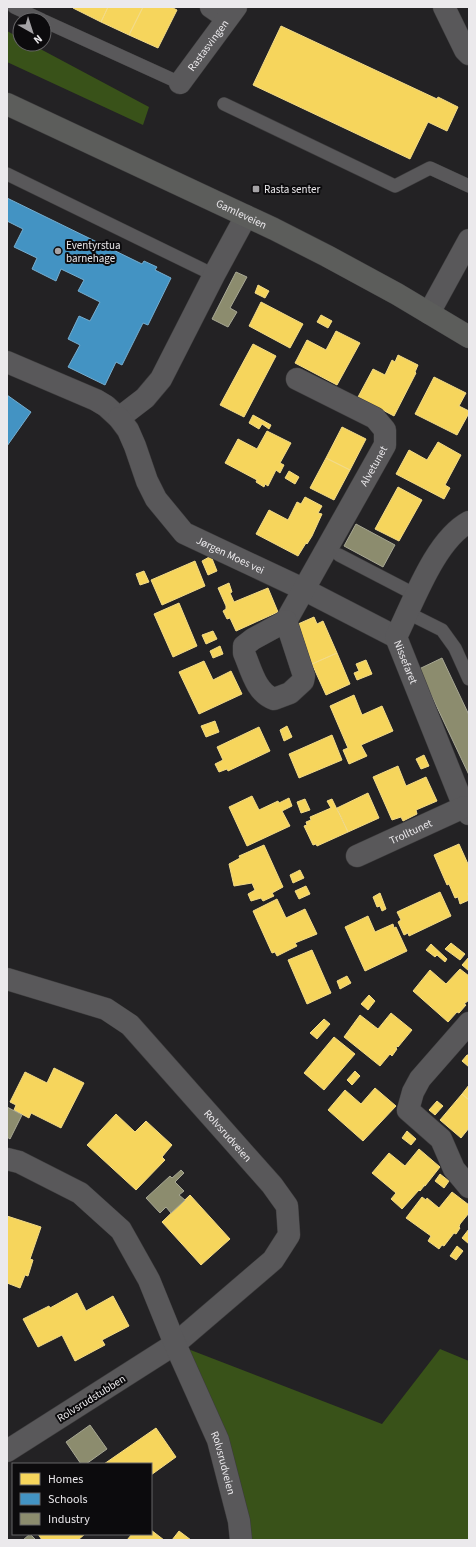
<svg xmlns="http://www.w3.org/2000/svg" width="476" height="1547" font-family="'Source Sans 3',sans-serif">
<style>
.forest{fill:#395219}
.homes{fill:#f6d55c;stroke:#f3db87}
.schools{fill:#4393c3;stroke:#75adcf}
.industry{fill:#8c8c6e;stroke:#a8a894}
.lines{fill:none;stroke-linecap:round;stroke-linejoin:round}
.lane-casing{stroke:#3d3c3d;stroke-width:14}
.street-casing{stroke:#3d3c3d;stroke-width:23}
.secondary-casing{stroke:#3d3c3d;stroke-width:23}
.lane{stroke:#59585a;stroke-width:13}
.street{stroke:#59585a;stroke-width:22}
.secondary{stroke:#5c5d5b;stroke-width:22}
.poi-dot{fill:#a5a3a6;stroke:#0c0b0d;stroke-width:1.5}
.labels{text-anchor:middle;stroke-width:4;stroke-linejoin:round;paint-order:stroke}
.street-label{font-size:11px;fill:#ebe9ec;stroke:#0c0b0d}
.poi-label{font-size:11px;fill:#ebe9ec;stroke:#0c0b0d;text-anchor:start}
</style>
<rect width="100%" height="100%" fill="#232224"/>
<!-- forest -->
<path class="forest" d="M7,31l13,7v6h11l118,63 -6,18 -136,-63z
M175,1344l207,80 58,-75 29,12v179h-231l1,-19z"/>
<!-- homes -->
<path class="homes" d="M73,7h35l-7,15 -28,-14z
M108,7h35l-14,28 -28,-13z
M143,7h28l6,3 -19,38 -29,-13z
M281,26l156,73 1,-2 20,10 -11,24 -19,-9 -18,37 -157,-74z
M258,285l11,6 -4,7 -10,-5z
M261,302l42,22 -13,24 -41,-22z
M321,315l11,6 -4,7 -11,-6z
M336,331l24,12 -23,42 -42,-22 12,-23 19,10z
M253,344l23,12 -32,61 -24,-12z
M398,355l20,10 -3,7 1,1 -22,43 -36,-19 15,-28 12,6 7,-15 3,2z
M434,377l32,16 -7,13 10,5v2l-12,22 -42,-21z
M253,415l18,10 -2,4 -7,-5 -3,5 -10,-6z
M342,427l24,12 -16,31 -24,-12z
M267,431l24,12 -11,20 4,2 -4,8 -4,-3 -8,16 -3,-2 -1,3 -8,-5 1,-2 -32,-17 13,-24 19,10z
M438,442l23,13 -16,30 5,3 -6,11 -48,-25 13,-24 18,10z
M326,458l24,12 -16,30 -24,-12z
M289,471l10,6 -4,7 -10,-6z
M398,487l24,13 -23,41 -24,-12z
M305,497l17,9 -4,7 4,1 -10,22 -5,8 -1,-1 -8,13 -42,-22 13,-24 19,10 9,-18 4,2z
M211,556l6,15 -9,4 -6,-14z
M195,561l10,25 -43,19 -11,-25z
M144,571l5,11 -9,3 -4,-11z
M229,583l3,9 -2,1 4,9 34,-14 10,24 -42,19 -6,-13 -3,1 -4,-8 3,-2v-3l-8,-18z
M179,603l18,43 -24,11 -19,-43z
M314,617l3,7 6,-3 14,32 -25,11 -14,-32 3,-1 -3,-7z
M213,631l4,8 -11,5 -4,-9z
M220,646l3,8 -10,4 -3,-7z
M337,653l13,31 -24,11 -14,-31z
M366,660l6,14 -15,6 -3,-7 5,-2 -3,-7z
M204,661l9,19 18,-9 11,23 -43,20 -20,-42z
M354,695l8,20 20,-9 11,25 -32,14 6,11 -18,8 -6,-14 5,-2 -18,-42z
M215,721l4,11 -13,5 -5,-11z
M287,726l5,11 -8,4 -4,-11z
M259,727l11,24 -42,20 -1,-2 -8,3 -4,-8 8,-4 -6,-13z
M332,735l10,25 -43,18 -10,-24z
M424,755l5,11 -8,3 -5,-10z
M398,766l8,20 20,-9 11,24 -21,9 1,4 -14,7 -2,-4 -9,3 -19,-43z
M368,793l11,25 -31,14 -11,-24z
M252,796l7,14 19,-9 1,2 10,-5 3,8 -10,5 8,15 -43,20 -18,-39z
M305,799l5,11 -9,3 -4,-11z
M332,799l16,33 -31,14 -1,-2 -3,1 -9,-19 3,-1 -1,-3 5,-2 -1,-3 21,-9 -4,-7z
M459,844l9,20 1,-1v29l-1,1 1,7 -9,4 -2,-7 -3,1 -6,-14 -2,1 -13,-30z
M264,845l19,42 -11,6 2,3 -11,5 -2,-3 -10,3 -3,-7 7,-4 -3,-7 -18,3 -5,-22 11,-6 -1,-2z
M300,870l4,8 -11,5 -3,-8z
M306,886l4,8 -11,5 -4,-8z
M440,892l11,24 -42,20 -1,-3 -4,2 -6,-13 3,-2 -4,-8z
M380,893l6,16 -4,2 -2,-5 -3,1 -4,-10z
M277,899l9,19 19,-9 12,25 -22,9 2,3 -20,10 -2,-4 -3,1 -19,-42z
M368,916l7,16 18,-8 1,4 2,-1 11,24 -42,20 -20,-44z
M451,943l14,11 -5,6 -15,-11z
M431,944l16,15 -2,3 -8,-7 -2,2 -9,-7z
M312,950l19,43 -24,11 -19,-44z
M469,957v14l-7,-6z
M460,969l9,7v24l-5,4 2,1 -7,8 -2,-1 -9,10 -35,-31 17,-21 16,14z
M347,976l4,7 -11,6 -3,-8z
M369,995l6,6 -7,9 -7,-6z
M391,1013l21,17 -14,17 -1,-1 -1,2 1,1 -5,7 -2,-2 -10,12 -36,-29 16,-22 18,14z
M324,1019l6,5 -13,15 -7,-6z
M334,1037l21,17 -31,36 -20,-17z
M467,1055h2v12l-7,-6z
M54,1068l30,15 -23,45 -30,-15 -2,5 -15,-8 2,-5 -6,-3 15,-30 22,11z
M355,1071l5,5 -8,9 -5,-5z
M469,1085v15l-7,-6z
M375,1088l21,18 -33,35 -35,-31 17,-20 16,14z
M462,1094l7,6v28l-8,10 -21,-18z
M437,1101l6,5 -8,9 -6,-5z
M116,1114l19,18 11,-11 26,24 -10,12 3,3 -29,30 -49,-45z
M407,1131l9,8 -5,6 -9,-7z
M419,1149l21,18 -15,19 -2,-1 1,1 -4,5 -1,-1 -17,19 -11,-10 5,-6 -24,-20 17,-20 16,13z
M440,1174l9,7 -5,7 -9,-7z
M452,1192l17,13v8l-9,11 -1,3 1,1 -4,6 -2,-1 -10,13 -2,-1 -3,4 -11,-8 3,-5 -25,-18 16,-21 4,3 1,-2 12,10z
M190,1195l40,44 -29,26 -39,-43z
M7,1216l34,11 -11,32 3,1 -5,16 -3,-1 -5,13 -13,-5z
M469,1229v15l-7,-6z
M457,1246l6,5 -7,9 -6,-4z
M77,1293l9,18 27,-15 16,30 -27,14 3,5 -30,16 -13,-26 -24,12 -15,-28 26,-13 1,2z
M156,1428l20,29 -25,18v-11h-47z
M151,1530l13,10h-37l5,-6h19z
M179,1531l12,9h-19z
M38,1534h47l-7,6h-36z"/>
<!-- schools -->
<path class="schools" d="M7,198l135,66 2,-3 13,6 -2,3 16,8 -23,47 -5,-2 -21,42 -6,-3 -11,23 -37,-18 12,-22 -12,-6 11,-23 11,5 10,-19 -22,-11 6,-11 -23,-11 -5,12 -24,-12 5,-11 -23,-11 9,-18 -16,-8z
M7,395l24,17 -24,34z"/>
<!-- industry -->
<path class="industry" d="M236,272l11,5 -17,31 7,4 -9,15 -16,-8z
M356,524l39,21 -12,22 -39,-21z
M442,658l27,57v60l-50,-106z
M7,1107l15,8 -12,24 -3,-2z
M181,1170l3,3 -9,9 9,9 -5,4 6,5 -14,13 -5,-6 -6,6 -14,-15 24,-22 2,2z
M90,1425l17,24 -21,15h-5l-15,-22z
M30,1534l6,6h-13z"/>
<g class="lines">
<!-- lane casing -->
<g class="lane-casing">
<path id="lane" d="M14,7l28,13
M44,21l136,62
M224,104l171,82 35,-18 39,18
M7,174l207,101
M339,555l77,40
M408,613l34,17 13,18 14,31"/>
</g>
<!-- street casing -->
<g class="street-casing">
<g id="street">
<path d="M211,7l16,11"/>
<path d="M444,7l21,43 4,4"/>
<path id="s1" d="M180,83l56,-76"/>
<path d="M429,313l40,-73"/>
<path d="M7,362l89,38 10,6 13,12 26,-20 16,-19 53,-104 32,-59"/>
<path id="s2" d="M119,418l9,12 7,16 12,35 9,18 28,34 119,56 93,48"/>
<path id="s3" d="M469,522c-34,18 -56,81 -73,115l68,170 5,7"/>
<path id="s4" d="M286,621l99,-176v-15l-10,-12 -78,-39"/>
<path d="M286,621l18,55 -1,5 -13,12 -16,6c-18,-6 -23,-30 -30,-46v-7l9,-7z"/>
<path id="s5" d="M357,856l107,-49"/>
<path id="s6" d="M7,979l99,30 24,16 142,160 15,21 2,29 -16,25 -98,84 -168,107"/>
<path d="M469,1023l-49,56 -7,13 -5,18 33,29 13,30 15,18"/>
<path id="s7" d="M7,1159l12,3 61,31 41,37 28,50 26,64 43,96 21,81 2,19"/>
</g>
</g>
<!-- secondary casing -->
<g class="secondary-casing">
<g id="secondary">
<path id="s8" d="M7,104l267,125 53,27 70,38 72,43"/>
</g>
</g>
<!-- lane -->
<use href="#lane" class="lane"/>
<!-- street -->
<use href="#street" class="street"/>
<!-- secondary -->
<use href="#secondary" class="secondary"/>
</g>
<!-- markers -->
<g class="poi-dot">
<rect x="252" y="185" width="8" height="8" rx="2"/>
<circle cx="58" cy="251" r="4"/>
</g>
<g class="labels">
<!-- street labels -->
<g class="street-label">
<text dy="4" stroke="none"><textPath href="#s1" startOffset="47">Rastasvingen</textPath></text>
<text dy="4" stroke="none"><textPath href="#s8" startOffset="259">Gamleveien</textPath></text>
<text dy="4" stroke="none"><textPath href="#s4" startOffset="178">Alvetunet</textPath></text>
<text dy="4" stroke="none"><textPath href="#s2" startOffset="185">Jørgen Moes vei</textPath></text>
<text dy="4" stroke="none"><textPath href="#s3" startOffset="165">Nissefaret</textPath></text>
<text dy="4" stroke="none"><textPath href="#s5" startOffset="59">Trolltunet</textPath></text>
<text dy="4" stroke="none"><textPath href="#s6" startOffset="280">Rolvsrudveien</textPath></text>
<text transform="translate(91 1398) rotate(-32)" y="4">Rolvsrudstubben</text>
<text dy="4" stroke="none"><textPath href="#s7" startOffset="391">Rolvsrudveien</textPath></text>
</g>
<!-- poi labels -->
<g class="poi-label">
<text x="264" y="193">Rasta senter</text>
<text x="66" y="249">Eventyrstua<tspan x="66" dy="13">barnehage</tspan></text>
</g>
</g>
<!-- border -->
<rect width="476" height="1547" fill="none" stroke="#ebe9ec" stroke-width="16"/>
<!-- legend -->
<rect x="12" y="1463" width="140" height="72" fill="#0c0b0d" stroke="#656466"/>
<rect x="20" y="1473" width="20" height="12" fill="#f6d55c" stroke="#656466"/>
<text x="48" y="1483" font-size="12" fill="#ebe9ec">Homes</text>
<rect x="20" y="1493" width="20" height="12" fill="#4393c3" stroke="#656466"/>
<text x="48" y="1503" font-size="12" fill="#ebe9ec">Schools</text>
<rect x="20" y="1513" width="20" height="12" fill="#8c8c6e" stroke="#656466"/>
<text x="48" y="1523" font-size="12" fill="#ebe9ec">Industry</text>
<!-- north arrow -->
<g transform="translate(32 32) rotate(141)"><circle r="19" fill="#0c0b0d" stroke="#656466"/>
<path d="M0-3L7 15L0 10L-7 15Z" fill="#a5a3a6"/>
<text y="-6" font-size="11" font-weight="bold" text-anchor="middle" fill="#ebe9ec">N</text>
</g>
</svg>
